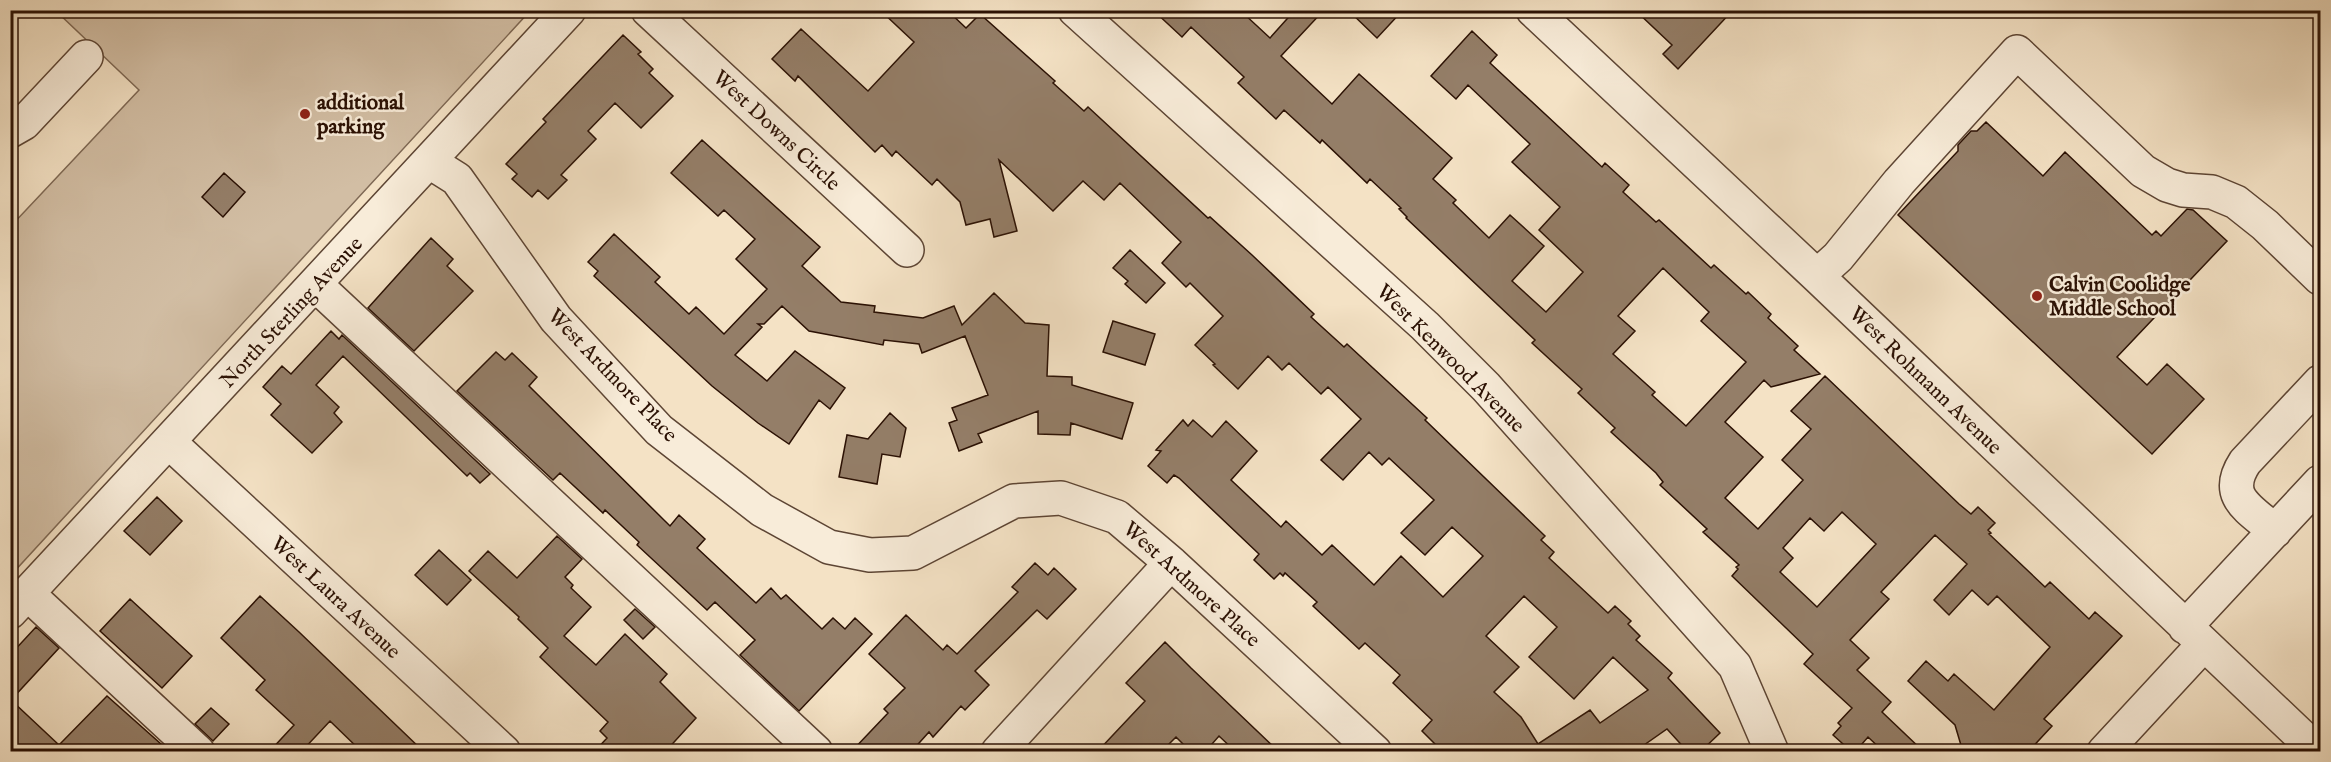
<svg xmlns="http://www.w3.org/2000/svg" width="2331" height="762" font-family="'IM FELL English',serif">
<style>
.green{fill:#d2bea4;stroke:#7e6854;stroke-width:1.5}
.building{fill:#947e68;stroke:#2b1104;stroke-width:1.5;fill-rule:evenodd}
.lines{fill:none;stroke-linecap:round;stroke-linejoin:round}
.minor-casing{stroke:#5d4534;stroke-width:36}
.minor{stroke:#f8ecd9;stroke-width:33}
.poi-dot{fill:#8f2418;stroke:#f8ecd9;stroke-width:2}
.labels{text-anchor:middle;stroke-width:5;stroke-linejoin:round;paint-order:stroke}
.poi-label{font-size:21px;font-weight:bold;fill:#2b1104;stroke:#f8ecd9;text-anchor:start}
.street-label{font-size:21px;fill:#2b1104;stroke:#f8ecd9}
</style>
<rect width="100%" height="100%" fill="#f4e2c5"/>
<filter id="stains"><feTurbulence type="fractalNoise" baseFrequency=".00333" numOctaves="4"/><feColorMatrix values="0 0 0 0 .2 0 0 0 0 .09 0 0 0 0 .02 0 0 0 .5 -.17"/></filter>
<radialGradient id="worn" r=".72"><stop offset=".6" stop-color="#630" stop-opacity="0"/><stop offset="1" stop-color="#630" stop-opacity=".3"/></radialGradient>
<!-- green -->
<path class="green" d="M56,11h474l-519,564 -1,-348 129,-137z"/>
<!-- building -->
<path class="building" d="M880,10h67l19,18 14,-14 75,67 -2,2 31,28 4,-4 120,111 2,-1 42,38 62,59 -3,3 33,30 3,-3 80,74 -2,2 120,116 -4,4 13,12 -5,6 59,55 7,-7 16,15 -3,3 12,12 -4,4 36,33 -4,5 52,55 -20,19h-12l-21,-23 -33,23h-191l-21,-21 10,-11 -39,-37 7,-8 -35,-32 -6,6 -46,-43 4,-4 -32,-29 -2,3 -3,-3 -6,6 -20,-19 5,-6 -80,-76 -5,-3 -7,8 -19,-17 13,-15 -5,-1 27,-30 5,6 5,-6 19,17 14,-16 31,30 -26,29 50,47 5,-6 36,34 10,-10 42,40 27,-29 42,41 40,-41 -31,-29 -27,28 -24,-22 33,-33 -45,-42 -7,7 -13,-13 -26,28 -22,-20 40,-41 -33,-32 -7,7 -32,-31 -7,7 -14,-14 -30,33 -25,-24 2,-1 -20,-19 28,-29 -33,-33 -4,4 -24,-24 19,-21 -61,-59 -16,17 -21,-19 -30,30 -54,-51 18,71 -23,6 -4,-18 -24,6 -6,-23 -23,-23 -5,6 -36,-34 -4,5 -10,-11 -7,7 -77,-76 -3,5 -23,-22 29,-30 67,62 46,-49zM1524,596l33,31 -28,30 45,42 39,-42 35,33 -48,33 -10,-13 -52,34 -17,-27 -27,-25 25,-25 -33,-31z
M1153,10h78l7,7 4,-5 28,26 25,-28h29l-43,46 51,48 27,-30 93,84 -19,21 23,21 -3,3 36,35 21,-23 34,31 -32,35 34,31 37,-40 -44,-42 21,-23 -48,-45 18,-18 -62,-59 -12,14 -25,-23 41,-45 25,24 -7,8 112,104 3,-4 24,22 -6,7 33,30 3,-2 52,48 3,-3 32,29 2,-2 23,22 -3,4 30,28 -4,4 26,24 -49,13 -7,-7 -39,42 38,35 -38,41 33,31 45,-49 -21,-20 29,-31 -20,-18 34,-35 134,128 12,10 7,-7 17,16 -7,7 3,3 -2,1 56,53 5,-5 39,37 6,-7 27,24 -78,83 8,7 -24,26h-65l-8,-27 -47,-44 18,-20 22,20 6,-7 40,36 56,-63 -53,-51 -9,9 -16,-15 -23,25 -15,-15 33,-36 -32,-29 -54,57 8,7 -39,41 19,18 -12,12 34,32 -9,10 42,40h-40l-16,-15 -13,15h-3l-19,-17 8,-9 -3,-3 14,-15 -48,-44 9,-10 -81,-78 6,-7 -2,-2 3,-2 -36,-33 4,-3 -47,-44 3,-3 -7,-9 -45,-41 4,-4 -37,-35 4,-4 -50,-46 3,-3 -129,-122 1,-1 -8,-8 2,-1 -31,-29 -3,4 -45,-43 -2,3 -36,-33 -8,9 -38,-36 6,-6 -53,-50 -9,10zM1663,268l46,44 -8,9 45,41 -60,64 -34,-31 3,-3 -42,-38 22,-23 -17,-15zM1842,512l34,32 -59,63 -37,-35 13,-14 -10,-10 27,-30 14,13z
M1348,10h55l-26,28z
M1635,10h98l-55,59 -15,-15 9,-9z
M623,35l18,17 -3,2 15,15 -4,4 24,23 -32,32 -26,-25 -27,28 8,8 -35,36 6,5 -19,19 -10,-9 -6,7 -20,-18 5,-5 -11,-10 40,-42 -3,-3z
M1986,122l57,54 22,-24 87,83 4,-4 5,5 26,-27 6,1 34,31 -110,116 30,28 20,-21 37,35 -52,55 -254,-239 60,-64v-6l13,-14h6z
M702,140l118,107 -18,19 39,36 34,4 -1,6 49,6 31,-12 8,19 32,-32 31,30 24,2 -2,51 25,1v8l61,18 -11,36 -51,-16 -1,12 -32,-1v-23l-60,23 4,8 -23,9 -10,-28 8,-3 -5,-12 36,-13 -23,-59 -43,17 -3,-9 -35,-4 -1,5 -74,-14 -27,-25 -18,18h-6l4,3 -27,28 32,26 28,-30 50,37 -15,21 -11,-9 -30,44 -31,-21 -46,-37 -118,-110 4,-5 -10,-9 26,-28 46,43 -5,5 34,32 7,-7 28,27 43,-45 -31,-30 19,-20 -31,-29 -6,6 -47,-43z
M224,173l21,19 -22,25 -21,-20z
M431,238l22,21 -6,7 26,25 -59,60 -46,-43z
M1130,250l35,33 -19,20 -21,-19 3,-3 -15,-13z
M1113,321l42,13 -10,31 -42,-13z
M331,331l8,8 3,-4 148,139 -10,9 -10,-10 -3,3 -124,-120 -27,29 23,22 -5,6 8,9 -30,31 -41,-38 10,-11 -18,-17 19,-21 9,8z
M496,352l9,8 7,-7 25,24 -8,9 141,140 9,-11 26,24 -8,9 59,55 15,-15 10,11 5,-4 36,34 11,-11 12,11 10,-11 17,16 -73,77 -59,-56 15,-15 -40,-38 -8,8 -70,-65 2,-3 -34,-32 -2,3 -43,-40 -7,7 -96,-89z
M890,413l16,15 -6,29 -18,-3 -5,30 -38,-7 8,-42 21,4z
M157,497l25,24 -32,34 -26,-24z
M557,536l25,23 -17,18 8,8 -2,3 20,19 -27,29 32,29 29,-31 42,40 -7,8 36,36 -31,34h-71l13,-14 -7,-7 8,-9 -68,-65 8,-9 -30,-29 1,-2 -50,-46 19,-20 29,27z
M439,550l32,30 -24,25 -32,-30z
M1035,563l13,12 6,-7 22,21 -29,30 -10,-9 -62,61 14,14 -24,25 -4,-4 -28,31 -4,-5 -18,20h-60l37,-39 -4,-4 21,-21 -36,-34 37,-39 37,35 4,-5 10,9 61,-62 -6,-5z
M260,596l39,36 125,120h-62l-32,-31 -29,31h-32l25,-27 -38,-35 9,-10 -44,-42z
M130,599l62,57 -30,32 -62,-57z
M635,609l20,18 -12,12 -19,-19z
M36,627l23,21 -48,52 48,45 48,-49 63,56h-160v-97z
M1165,642l26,26 88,84h-43l-17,-16 -14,16h-14l-15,-15 -15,15h-64l48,-51 -19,-18z
M211,708l18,16 -16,17 -18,-17z"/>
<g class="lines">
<!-- minor casing -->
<g class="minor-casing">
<path id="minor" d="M648,10l259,240
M1075,10l350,316 61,61 249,279 37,86
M1533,10l284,266 501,476
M10,131l14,-8 62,-66
M430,162l27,17 99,140 103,111 103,80 67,37 41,8 43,-2 101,-52 47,-3 56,19 54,46 204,189
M1817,276l21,-19 61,-75 118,-130 126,119 24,14 16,5 29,2 24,10 29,23 55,53
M316,285l500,467
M169,442l335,310
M2275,531c-25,-22 -53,-34 -30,-69l75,-80
M28,594l170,158
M10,612l559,-602
M2185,627l135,-145
M998,752l173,-189
M2104,752l100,-108"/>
</g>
<!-- minor -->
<use href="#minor" class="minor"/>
</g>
<!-- markers -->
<g class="poi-dot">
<circle cx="305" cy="114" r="6"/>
<circle cx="2037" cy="296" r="6"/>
</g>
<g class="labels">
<!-- poi labels -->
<g class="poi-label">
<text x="317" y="109">additional<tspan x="317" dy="24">parking</tspan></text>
<text x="2049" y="291">Calvin Coolidge<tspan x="2049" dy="24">Middle School</tspan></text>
</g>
<!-- street labels -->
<g class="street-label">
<text transform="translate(777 130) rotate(43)" y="7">West Downs Circle</text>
<text transform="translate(291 312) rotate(-47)" y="7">North Sterling Avenue</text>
<text transform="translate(1451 358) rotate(45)" y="7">West Kenwood Avenue</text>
<text transform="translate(613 375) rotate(46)" y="7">West Ardmore Place</text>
<text transform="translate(1926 380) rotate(44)" y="7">West Rohmann Avenue</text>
<text transform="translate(1192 584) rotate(42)" y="7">West Ardmore Place</text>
<text transform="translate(336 597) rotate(43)" y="7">West Laura Avenue</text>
</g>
</g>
<!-- margin -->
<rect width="2331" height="762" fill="none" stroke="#f4e2c5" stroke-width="36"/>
<rect x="12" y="12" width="2307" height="738" fill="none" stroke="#2b1104" stroke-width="3"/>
<rect x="18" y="18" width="2295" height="726" fill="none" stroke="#2b1104" stroke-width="1.5"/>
<rect width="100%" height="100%" filter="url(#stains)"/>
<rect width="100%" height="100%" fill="url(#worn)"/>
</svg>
